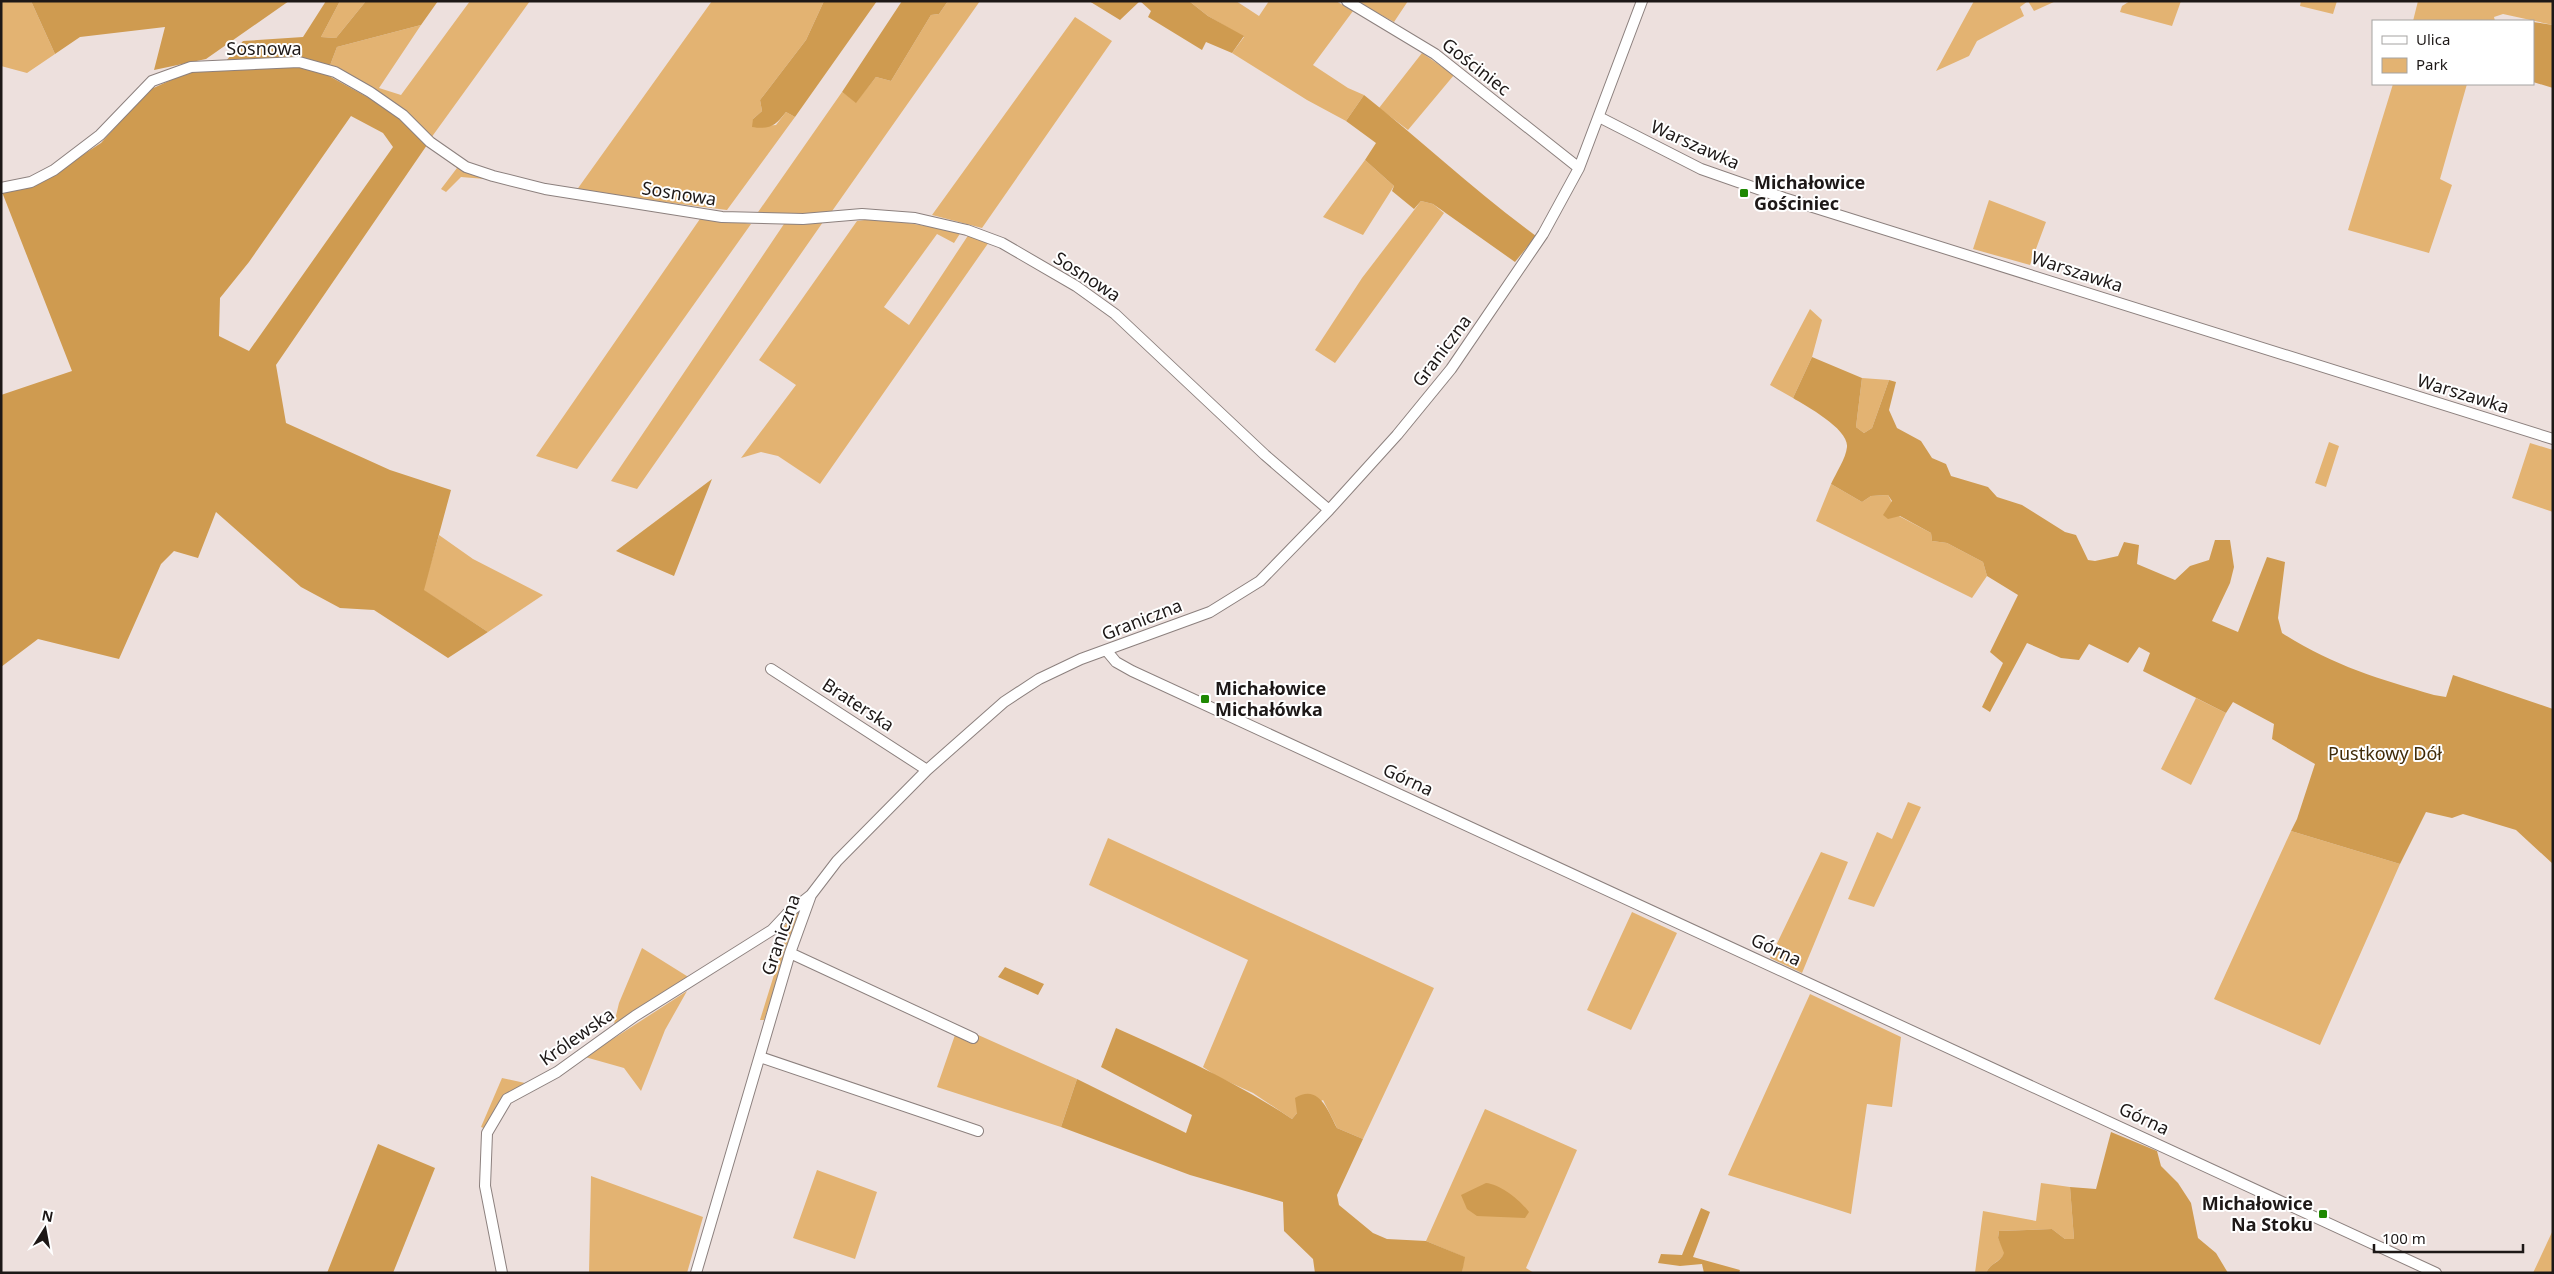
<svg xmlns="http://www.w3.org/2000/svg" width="2554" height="1274" font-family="'Noto Sans',sans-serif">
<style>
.green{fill:#e3b372}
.forest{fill:#cf9b50;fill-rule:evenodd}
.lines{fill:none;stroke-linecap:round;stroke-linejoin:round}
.minor-casing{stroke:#8c807e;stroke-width:12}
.minor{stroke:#fff;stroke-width:10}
.poi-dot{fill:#1f8903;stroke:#fff;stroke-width:2}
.labels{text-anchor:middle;stroke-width:4;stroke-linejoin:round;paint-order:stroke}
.street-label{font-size:18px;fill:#1d1817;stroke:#fff}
.poi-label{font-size:18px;font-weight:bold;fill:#1d1817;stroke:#fff;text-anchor:start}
.park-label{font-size:18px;fill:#402b09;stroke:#fff}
</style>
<rect width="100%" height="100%" fill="#ede0dd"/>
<!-- green -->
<path class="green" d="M1,1h30l24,53 -28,19 -26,-7z
M340,1h26l-30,37 -15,-1z
M470,1h60l-99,137 -102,-70 8,-21 84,-22 -42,63 22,7z
M712,1h112l-18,39 -46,60 2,11 -9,8 12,7 11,-1 10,-13 9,5 -68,93 -151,-19z
M948,1h32l-150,213 -74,1 86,-123 14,10 20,-25 15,4 40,-66 8,-1z
M1189,1h47l23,15 10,-15h67l17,10 -40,54 35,23 16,7 -18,26 -39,-21 -75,-47 12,-16 -36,-21z
M1356,1h52l-14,21z
M1974,1h82l-22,10 -6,-10 -8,6 4,9 -47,25 -8,15 -33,15z
M2130,1h51l-9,25 -52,-14 2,-6z
M2301,1h36l-4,13 -33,-8z
M2418,1h135v24l-50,-11 -9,3 1,4h-82z
M1075,17l37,24 -130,187 -50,-13z
M1422,53l32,22 -46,55 -29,-22z
M2393,84h74l-27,95 12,6 -23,68 -81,-23z
M427,145l70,35 -36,-3 -15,15 -5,-3 16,-21z
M1365,160l29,26 -31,49 -40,-18z
M1989,200l57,22 -16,43 -57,-16z
M1421,201l12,3 11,9 -109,150 -20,-13 47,-72z
M702,216l49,8 -174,245 -41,-13z
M879,218l82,14 -7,11 -17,-9 -53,73 25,18 60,-91 20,8 -169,242 -42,-28 -17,-4 -20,6 55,-73 -37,-25 98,-139z
M823,222l-186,267 -26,-8 173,-257z
M1810,309l12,11 -10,37 -19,41 -23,-13z
M1862,378l27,2 -17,48 -8,5 -8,-6z
M2329,442l10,4 -13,41 -11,-4z
M2530,443l23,7v62l-41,-14z
M1831,484l31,18 9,-6 17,-1 11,21 32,17 1,8 15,2 36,19 4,14 -15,22 -156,-77z
M439,535l34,24 70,36 -55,37 -65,-42z
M2196,698l30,15 -35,72 -30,-16z
M1908,802l13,5 -47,100 -26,-8 29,-67 15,7z
M2291,831l109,33 -80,181 -106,-46z
M1108,838l326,150 -71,151 -26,-11 -14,-28 -26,13 -5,6 -39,-26 -35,-16 -15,-10 45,-107 -159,-75z
M1821,852l27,10 -46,111 -32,-15z
M1632,912l45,21 -46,97 -44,-20z
M796,913h4l-36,107h-4l27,-87 -8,-1z
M642,948l48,30 -76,46 5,-21z
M687,991l-22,39 -24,61 -17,-23 -39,-11z
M1810,994l91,43 -9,70 -25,-3 -16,110 -123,-39z
M976,1034l101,45 -16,48 -124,-40 18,-52 16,8z
M502,1078l23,5 -19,13 -20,33 -5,-2z
M1485,1109l92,41 -51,118 8,5h-72l2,-16 -38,-16z
M817,1170l60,22 -22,67 -62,-21z
M591,1176l112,41 -16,56h-98z
M2041,1183l29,4 4,52h-9l-13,-10 -53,2 -1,7 7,14c-5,11 -15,11 -19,21h-11l8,-62 53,10z
M2553,1230v43h-20z"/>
<!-- forest -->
<path class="forest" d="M31,1h258l-83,58 -52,11 11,-43 -85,10 -25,17z
M326,1h14l-19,36 15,1 30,-37h72l-17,24 -84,22 -8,21 -103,-7 17,-20 60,-4z
M824,1h53l-82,116 -9,-5c-10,13 -16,18 -34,15l1,-8 9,-8 -2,-11 46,-60z
M902,1h46l-9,13 -8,1 -40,66 -15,-4 -20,26 -14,-11z
M1089,1h100l19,15 36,20 -12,17 -26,-11 -4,8 -54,-33 3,-6 -11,-10 -20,19z
M2533,22l20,3v63l-20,-6z
M296,64l24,7 78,43 29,31 -151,220 10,58 104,47 61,20 -27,100 64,42 -40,26 -74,-48 -34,-2 -39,-21 -85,-75 -18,46 -24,-7 -13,13 -42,95 -81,-20 -37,28v-272l71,-24 -70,-179 33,-6 66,-43 48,-53 44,-20zM351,116l32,17 10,14 -144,204 -30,-15 1,-38 29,-36z
M1364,95c58,46 112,97 172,141l-21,26 -82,-58 -12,-3 -7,8 -22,-18 2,-5 -29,-26 11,-17 -30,-22z
M1812,357l50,21 -6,49 8,6 8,-5 17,-48 7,2 -7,28 8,18 24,13 11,17 14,6 5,12 37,11 9,10 25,8 43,27 11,3 12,25 7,1 23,-5 6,-14 15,3 -2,19 38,16 15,-14 19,-6 6,-20h15l4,27 -4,16 -18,38 26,11 29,-75 18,5 -7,56 4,15c47,31 99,47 152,62l12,2 7,-22 100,34v155l-37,-34 -53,-16 -11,4 -26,-6 -26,52 -109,-33 6,-12 18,-55 -43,-25 2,-15 -41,-22 -7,11 -83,-42 7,-18 -11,-6 -11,16 -39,-19 -10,16 -18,-2 -34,-15 -37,69 -8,-5 21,-44 -13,-11 28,-57 -31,-19 -4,-14 -36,-19 -15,-2 -1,-8 -31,-17 -12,3 -5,-4 9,-14 -4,-6 -17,1 -9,6 -31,-18c5,-11 15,-26 16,-37 2,-18 -41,-41 -54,-49z
M712,479l-38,97 -58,-25z
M1005,967l39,17 -6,11 -40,-18z
M1116,1028c61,27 120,54 176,91l5,-6 -2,-15c24,-15 33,13 42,30l26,11 -26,56 2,10 34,28 14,6 39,2 39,16 -3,16h-147l-2,-14 -29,-28 -1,-29 -93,-27 -129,-48 16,-48 109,54 6,-18 -91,-48z
M2111,1132l46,19 4,15 17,17 13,20 7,35 18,15 12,20h-242c4,-10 14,-10 18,-20l-6,-15 1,-7 53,-2 13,10h9l-4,-52 26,2z
M378,1144l57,24 -42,105h-66z
M1486,1183c14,1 34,17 43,29l-4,6 -48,-2 -10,-7 -6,-14z
M1701,1208l9,4 -17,45 47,13 -1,3h-35l-2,-9 -22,2 -22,-3 3,-9 21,1z"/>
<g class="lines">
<!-- minor casing -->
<g class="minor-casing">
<path id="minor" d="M1347,1l88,53 144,114
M1599,117l102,52 83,29 769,241
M1,188l30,-6 23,-12 46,-35 52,-54 39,-14 108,-5 36,10 35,20 33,23 27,27 36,25 27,9 52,13 177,28 81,2 59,-5 53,4 52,12 35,13 74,43 39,28 150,141 64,55
M1106,650l10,12 16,9 1304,602
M771,669l156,101
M790,953l183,85
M760,1057l218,74
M502,1273l-17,-87 2,-53 20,-34 50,-27 78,-56 137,-86 15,-16 24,-19
M696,1273l94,-320 21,-58 26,-34 90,-91 77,-68 35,-23 42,-20 129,-47 50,-31 69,-71 68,-75 54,-66 92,-135 36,-66 63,-167"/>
</g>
<!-- minor -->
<use href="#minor" class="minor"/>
</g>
<!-- markers -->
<g class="poi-dot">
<rect x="1739" y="188" width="10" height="10" rx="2.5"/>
<rect x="1200" y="694" width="10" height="10" rx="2.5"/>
<rect x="2318" y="1209" width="10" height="10" rx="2.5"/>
</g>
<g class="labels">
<!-- street labels -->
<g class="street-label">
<text x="264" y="55">Sosnowa</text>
<text transform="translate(1476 67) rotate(38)" y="6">Gościniec</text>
<text transform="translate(1695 145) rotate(24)" y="6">Warszawka</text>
<text transform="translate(679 194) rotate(9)" y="6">Sosnowa</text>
<text transform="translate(2077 272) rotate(18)" y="6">Warszawka</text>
<text transform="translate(1087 277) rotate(33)" y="6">Sosnowa</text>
<text transform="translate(1442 351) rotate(-53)" y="6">Graniczna</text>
<text transform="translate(2463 394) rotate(17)" y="6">Warszawka</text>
<text transform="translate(1142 620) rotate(-21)" y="6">Graniczna</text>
<text transform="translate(858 705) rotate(33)" y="6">Braterska</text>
<text transform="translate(1408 780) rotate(25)" y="6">Górna</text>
<text transform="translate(781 935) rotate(-71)" y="6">Graniczna</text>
<text transform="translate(1776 950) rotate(25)" y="6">Górna</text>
<text transform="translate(577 1037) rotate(-35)" y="6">Królewska</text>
<text transform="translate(2144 1119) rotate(25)" y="6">Górna</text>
</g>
<!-- poi labels -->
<g class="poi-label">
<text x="1754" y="189">Michałowice<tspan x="1754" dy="21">Gościniec</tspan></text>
<text x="1215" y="695">Michałowice<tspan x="1215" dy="21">Michałówka</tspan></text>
<text x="2313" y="1210" text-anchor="end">Michałowice<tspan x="2313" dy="21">Na Stoku</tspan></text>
</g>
<!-- park labels -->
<g class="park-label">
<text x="2385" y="760">Pustkowy Dół</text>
</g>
</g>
<!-- border -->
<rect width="2554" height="1274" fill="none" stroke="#1d1817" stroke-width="5"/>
<!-- legend -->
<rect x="2372" y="20" width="162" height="65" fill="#ffffff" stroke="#a5a3a2"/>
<rect x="2382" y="36" width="25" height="8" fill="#ffffff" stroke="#a5a3a2"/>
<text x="2416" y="45" font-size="15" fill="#1d1817">Ulica</text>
<rect x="2382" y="58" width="25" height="15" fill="#e3b372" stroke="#a5a3a2"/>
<text x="2416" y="70" font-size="15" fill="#1d1817">Park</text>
<!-- north arrow -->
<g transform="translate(45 1229) rotate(11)" stroke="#ffffff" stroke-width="4" paint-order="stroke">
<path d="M0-4L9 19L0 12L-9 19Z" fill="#1d1817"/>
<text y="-8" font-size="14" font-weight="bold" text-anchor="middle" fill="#1d1817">N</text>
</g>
<!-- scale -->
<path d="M2374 1244v8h149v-8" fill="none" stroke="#1d1817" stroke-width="2.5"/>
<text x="2382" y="1244" font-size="15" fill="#1d1817" stroke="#ffffff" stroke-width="4" paint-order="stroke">100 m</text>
</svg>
